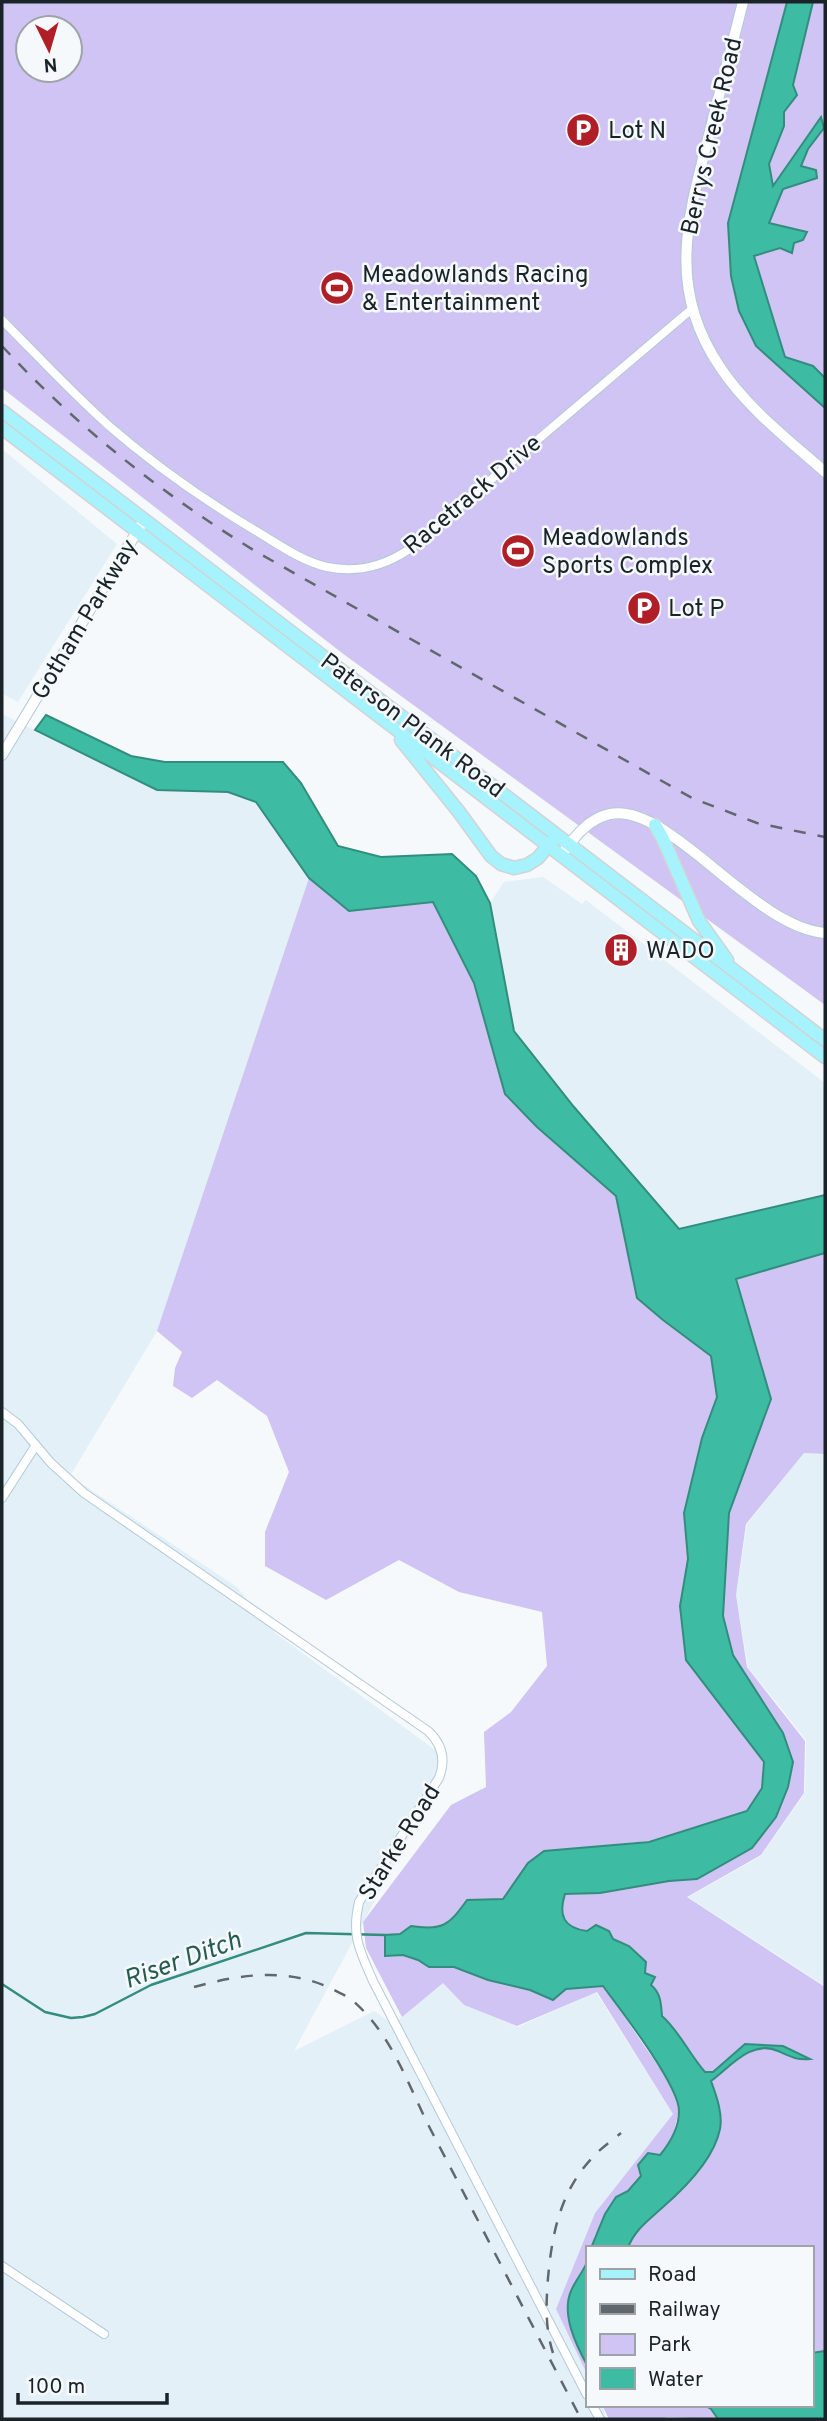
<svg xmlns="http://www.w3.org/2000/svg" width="827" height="2421" font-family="Overpass,sans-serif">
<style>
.built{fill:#e4f0f8}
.green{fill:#cfc4f3;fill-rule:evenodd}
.water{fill:#3ebba3;stroke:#338d7e;stroke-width:2}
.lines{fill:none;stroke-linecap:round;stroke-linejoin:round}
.stream{stroke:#338d7e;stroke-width:2.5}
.minor-casing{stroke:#b3c9d8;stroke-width:10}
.tertiary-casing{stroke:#b3c9d8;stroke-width:12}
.primary-casing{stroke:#d1d3d4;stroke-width:15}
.minor{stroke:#fff;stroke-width:8}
.tertiary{stroke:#fff;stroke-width:10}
.primary{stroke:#a7f3fd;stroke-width:12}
.rail{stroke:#61686d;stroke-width:2.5;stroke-dasharray:12 12;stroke-linecap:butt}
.labels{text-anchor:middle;stroke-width:5;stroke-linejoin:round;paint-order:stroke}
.poi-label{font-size:24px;fill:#1a2328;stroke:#f5f9fc;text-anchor:start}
.street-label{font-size:24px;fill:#1a2328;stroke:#f5f9fc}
.water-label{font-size:26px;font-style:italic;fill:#295c51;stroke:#f5f9fc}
</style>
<rect width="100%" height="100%" fill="#f5f9fc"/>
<!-- built -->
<path class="built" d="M2,449l115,95 -99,158 -16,-8z
M2,714l154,76 72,2 28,10 53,76 -115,351 -37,102 -87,145 167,111 38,46 163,119 1,29 -145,270 80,-40 19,13 50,-42 21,23 54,22 78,-35 77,122 -78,99 -39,96 31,65v31h15l4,14h-604z
M543,877l39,27 4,-4 239,183v112l-146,34 -105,-122 -60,-76 -24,-128 14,-21z
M804,1453l21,1v532l-137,-89 73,-41 44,-63 1,-53 -58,-73 -12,-72 11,-71z"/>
<!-- green -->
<path class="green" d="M2,2h823v1003l-483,-352 -340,-265zM28,28h42v42h-42z
M309,878l40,33 84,-9 40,81 32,111 32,34 79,69 21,101 26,23 48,35 6,41 -15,41 -18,75 4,46 -8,47 6,54 78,102 -2,26 -15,23 -98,30 -105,10 -16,12 -25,36 -51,22 -24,7 -17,-2 -11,8 -14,22 17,-1 15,5 12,7h24l34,13 42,10 23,10 13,-11 37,-3 67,97 9,27 -7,30 -44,51 -33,44 -4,13h-4l-2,18 -15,27 3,39 14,33v9l-31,-65 39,-96 78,-99 -76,-122 -80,34 -53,-21 -21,-22 -41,34 -36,-69 -3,-26 88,-117 35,-18 -2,-55 27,-20 36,-46 -5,-54 -83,-20 -60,-32 -73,40 -61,-34v-34l24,-60 -22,-56 -50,-36 -25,18 -19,-12 2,-18 7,-16 -25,-21z
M825,1253v201l-21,-1 -58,71 -10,71 11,72 58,74 -1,52 -43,62 -74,42 138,90v364l-14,2v-105h-183c6,-18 22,-29 35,-41 23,-20 50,-48 57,-78 3,-16 -4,-34 -10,-48 20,-14 42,-42 68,-30 12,6 18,11 31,7l-26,-12 -38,-2 -32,28h-8c-16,-18 -25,-40 -43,-56 -1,-12 -1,-23 -11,-32l4,-7 -10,-4 1,-11 -17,-17 -16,-6 -4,-9 -13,-5 -9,6c-23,-3 -27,-14 -22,-36l35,-2 69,-12 28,-2 54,-31 25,-31 12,-30 -6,-54 -49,-78 -10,-39 6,-103 42,-114 -35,-120z
M602,2405l21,2 81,-2 7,4 7,10 -49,-2 -11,2h-49z"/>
<!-- water -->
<path class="water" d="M787,2h26l-20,83 4,10 -13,17v14l-15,38 4,22 48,-69 3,11 -16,21 -7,17 15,4 1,8 -34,11 -14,34 38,9 -4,8 -9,3 -2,10 -12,-5 -26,8 31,101 28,9 12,12v30l-69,-62 -17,-35 -8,-35 -3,-53z
M46,715l85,41 34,6h118l18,21 37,63 43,11 71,-3 24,22 14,27 24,128 60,76 105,122 146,-34v58l-89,26 35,120 -42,114 -6,103 10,39 50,78 10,29 -5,25 -12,30 -24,31 -55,31 -28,2 -69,12 -35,1c-7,22 -1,34 22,37l9,-6 13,6 4,8 16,7 17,16 -1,11 10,4 -4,8c10,8 10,19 11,31 18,16 27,38 43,56h8l32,-28 38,2 27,13c-14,1 -19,-2 -32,-8 -26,-12 -48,16 -67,30 5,14 12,32 9,48 -6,30 -34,58 -57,78 -13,12 -29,23 -35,41h-37l14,-34 11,-17 12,-6 13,-15 -3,-11 10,-12 12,2c10,-12 19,-27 19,-44 0,-26 -59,-102 -76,-125l-37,3 -13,11 -23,-10 -42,-10 -34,-13h-25l-11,-7 -15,-5 -18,1v-21l15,-1 11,-8c32,5 38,-1 56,-26l36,-1 25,-36 16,-12 105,-9 98,-31 15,-23 2,-26 -78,-102 -6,-54 8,-47 -4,-46 18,-75 15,-41 -6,-41 -48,-36 -26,-22 -21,-102 -79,-69 -32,-33 -31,-111 -41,-81 -84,9 -40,-33 -53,-76 -28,-10 -71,-2 -122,-60z
M587,2262v103c-11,-20 -26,-51 -16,-74 4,-10 12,-19 16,-29z
M825,2351v68h-107l-7,-10 -7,-4h107v-52z"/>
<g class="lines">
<!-- stream -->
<path class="stream" d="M2,1984l43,28 26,6 12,-1 12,-3 56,-29 155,-52 79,2"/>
<!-- minor casing -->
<g class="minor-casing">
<path id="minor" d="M2,320c35,35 69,72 106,105 46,40 96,75 148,106 22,13 45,30 71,36 29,6 57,-1 81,-17l285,-242
M2,1412l16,12 33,39 33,30 344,238c14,13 18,29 11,47l-80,124c-8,34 1,49 14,79l214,414
M2,1498l34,-53
M2,2266l102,68
M592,2405l8,14"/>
</g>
<!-- tertiary casing -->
<g class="tertiary-casing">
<path id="tertiary" d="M743,2c-11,43 -22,86 -33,129 -22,86 -44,156 10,236 27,41 69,73 105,105
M2,755l142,-235
M565,850c11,-15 25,-32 45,-36 59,-12 142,113 215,119"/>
</g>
<!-- primary casing -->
<g class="primary-casing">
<path id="primary" d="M2,411l823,629
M2,428l823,629
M401,740l58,72 32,44 10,8 13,4 13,-3 11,-7 15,-18
M655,825l8,14 36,82 28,39"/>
</g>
<!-- minor -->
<use href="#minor" class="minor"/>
<!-- tertiary -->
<use href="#tertiary" class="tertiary"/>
<!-- primary -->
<use href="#primary" class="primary"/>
<!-- rail -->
<path class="rail" d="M2,346c74,80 160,148 253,205l437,247 65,25 68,14
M194,1987c47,-13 95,-20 140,3 6,3 13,6 18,10 42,36 57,89 82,136 49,94 98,189 147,283
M553,2353c-8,-25 -7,-49 -5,-75 4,-44 12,-86 44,-120 8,-9 19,-17 29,-25"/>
</g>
<!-- icons -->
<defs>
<g id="parking-disc" transform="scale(1.75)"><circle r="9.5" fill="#b01e27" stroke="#f5f9fc"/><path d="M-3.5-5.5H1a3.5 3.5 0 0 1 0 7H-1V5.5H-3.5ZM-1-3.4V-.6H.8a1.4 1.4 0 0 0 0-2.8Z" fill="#fff"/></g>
<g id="stadium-disc" transform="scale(1.75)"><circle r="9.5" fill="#b01e27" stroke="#f5f9fc"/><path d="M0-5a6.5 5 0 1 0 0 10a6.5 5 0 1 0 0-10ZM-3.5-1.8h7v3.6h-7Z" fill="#fff"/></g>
<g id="building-disc" transform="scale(1.75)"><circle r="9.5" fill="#b01e27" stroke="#f5f9fc"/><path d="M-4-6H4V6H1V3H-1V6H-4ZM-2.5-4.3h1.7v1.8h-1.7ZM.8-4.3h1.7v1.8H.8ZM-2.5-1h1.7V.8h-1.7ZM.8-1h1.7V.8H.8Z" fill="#fff"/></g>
</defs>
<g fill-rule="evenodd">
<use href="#parking-disc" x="583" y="130"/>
<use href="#stadium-disc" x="337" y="288"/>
<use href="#stadium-disc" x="518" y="551"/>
<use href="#parking-disc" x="644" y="608"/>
<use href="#building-disc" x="621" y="950"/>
</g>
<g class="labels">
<!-- poi labels -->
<g class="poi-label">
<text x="608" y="138">Lot N</text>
<text x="362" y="282">Meadowlands Racing<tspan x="362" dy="28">&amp; Entertainment</tspan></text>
<text x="542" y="545">Meadowlands<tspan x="542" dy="28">Sports Complex</tspan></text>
<text x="668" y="616">Lot P</text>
<text x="646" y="958">WADO</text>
</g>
<!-- street labels -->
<g class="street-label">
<text transform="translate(711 136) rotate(-77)" y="8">Berrys Creek Road</text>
<text transform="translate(472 494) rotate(-40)" y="8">Racetrack Drive</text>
<text transform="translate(84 619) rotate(-59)" y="8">Gotham Parkway</text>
<text transform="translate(413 725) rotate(37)" y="8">Paterson Plank Road</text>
<text transform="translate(399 1842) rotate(-58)" y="8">Starke Road</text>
</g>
<!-- water labels -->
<g class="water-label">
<text transform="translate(182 1959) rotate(-20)" y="9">Riser Ditch</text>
</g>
</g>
<!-- border -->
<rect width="827" height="2421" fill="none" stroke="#1a2328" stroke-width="7"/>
<!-- legend -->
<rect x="586" y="2246" width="228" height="161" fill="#f5f9fc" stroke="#9da3a7" stroke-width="2"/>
<rect x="600" y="2269" width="35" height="10" fill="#a7f3fd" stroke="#9da3a7" stroke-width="2"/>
<text x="648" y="2281" font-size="21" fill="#1a2328">Road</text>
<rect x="600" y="2304" width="35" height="10" fill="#61686d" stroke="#9da3a7" stroke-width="2"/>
<text x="648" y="2316" font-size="21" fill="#1a2328">Railway</text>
<rect x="600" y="2334" width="35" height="21" fill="#cfc4f3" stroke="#9da3a7" stroke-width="2"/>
<text x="648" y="2351" font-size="21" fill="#1a2328">Park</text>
<rect x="600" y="2368" width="35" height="21" fill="#3ebba3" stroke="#9da3a7" stroke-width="2"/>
<text x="648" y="2386" font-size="21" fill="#1a2328">Water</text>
<!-- north arrow -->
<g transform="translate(49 49) rotate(175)"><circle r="33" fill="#f5f9fc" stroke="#9da3a7" stroke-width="2"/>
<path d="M0-5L12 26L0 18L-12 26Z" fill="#b01e27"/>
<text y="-10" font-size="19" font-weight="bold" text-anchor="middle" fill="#1a2328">N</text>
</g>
<!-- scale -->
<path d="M18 2393v10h149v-10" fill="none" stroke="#1a2328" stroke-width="3.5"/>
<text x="28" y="2393" font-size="21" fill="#1a2328" stroke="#f5f9fc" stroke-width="5" paint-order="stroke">100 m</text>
</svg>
